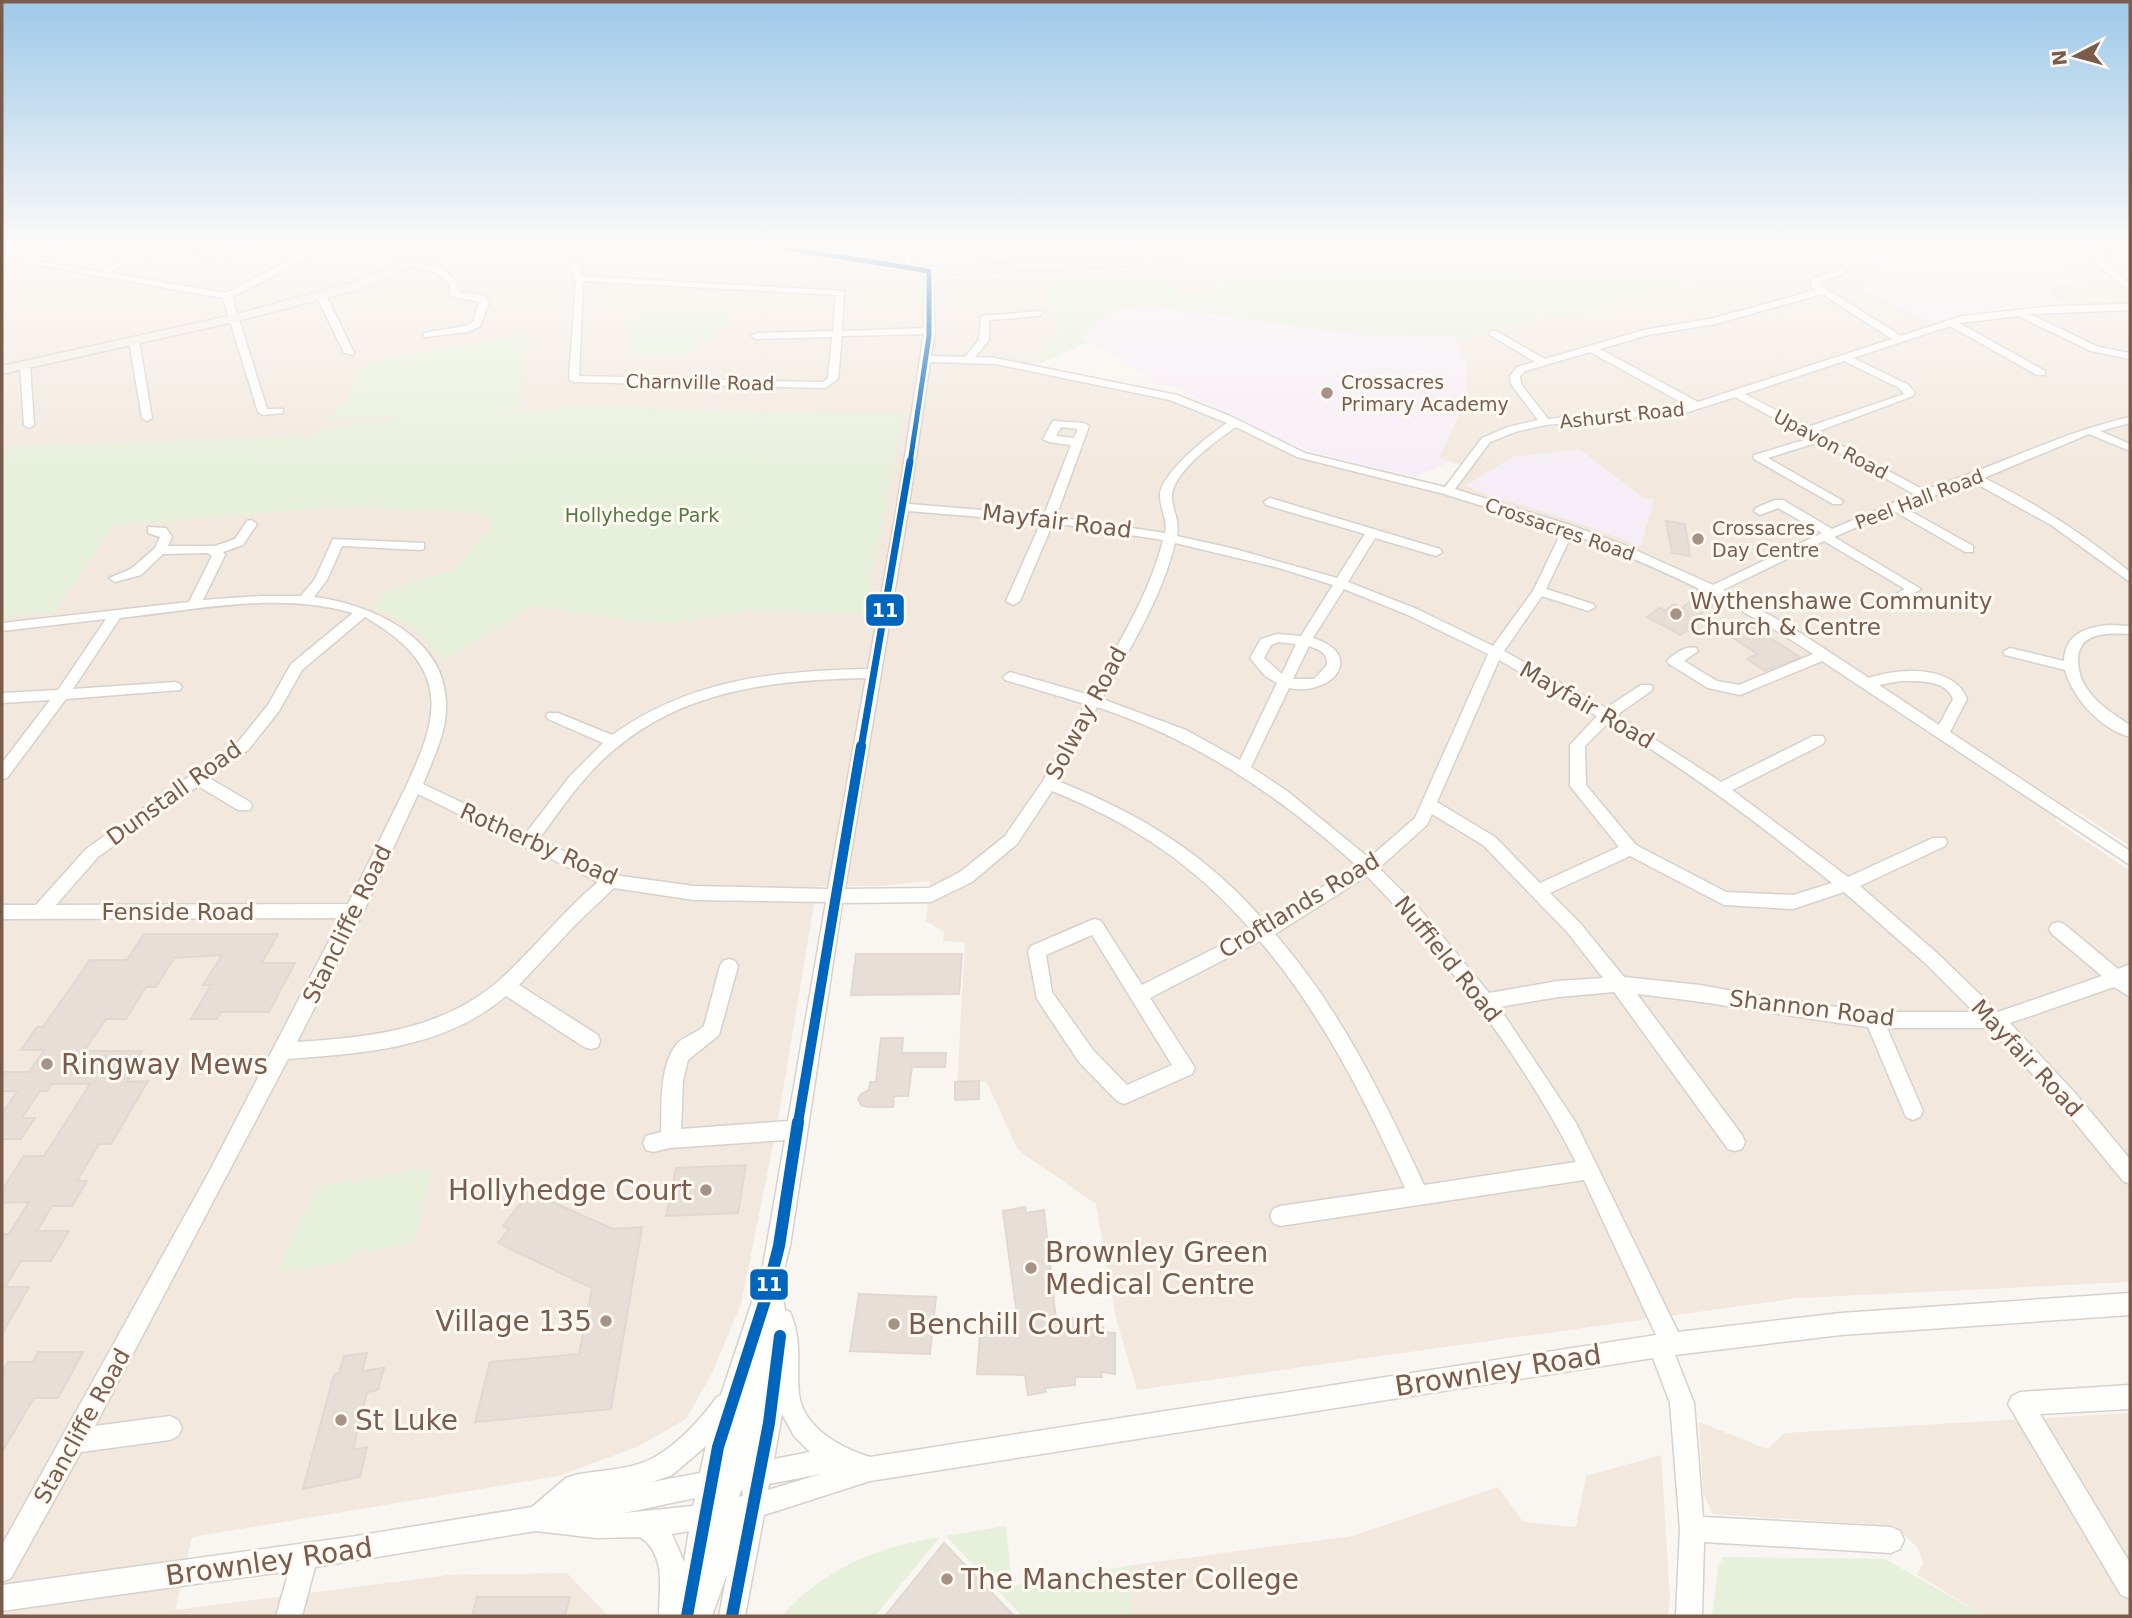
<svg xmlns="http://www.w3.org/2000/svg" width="2132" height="1618" font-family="'DejaVu Sans',sans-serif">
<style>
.residential{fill:#f2e8de}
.education{fill:#f6eef6}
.green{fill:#e7f0db}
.building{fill:#e6ded7;stroke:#e2d8d2;stroke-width:2}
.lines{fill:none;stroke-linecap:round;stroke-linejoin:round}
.minor-casing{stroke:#d7d1cb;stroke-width:3}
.major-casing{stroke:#dad1cc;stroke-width:3}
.minor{fill:#fefefd;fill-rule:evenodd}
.major{fill:#f3eee8;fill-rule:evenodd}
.bus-1-far3-casing{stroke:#fffaf3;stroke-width:9}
.bus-1-far2-casing{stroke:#fffaf3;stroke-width:11}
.bus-1-far1-casing{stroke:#fffaf3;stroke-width:15}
.bus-1-casing{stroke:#fffaf3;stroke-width:18}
.bus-1-far3{stroke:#0065bd;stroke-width:5}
.bus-1-far2{stroke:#0065bd;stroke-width:7}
.bus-1-far1{stroke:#0065bd;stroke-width:10}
.bus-1{stroke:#0065bd;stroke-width:12}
.poi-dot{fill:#a69286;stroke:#fffaf3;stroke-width:2.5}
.labels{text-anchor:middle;stroke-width:6;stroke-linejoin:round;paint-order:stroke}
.far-street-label{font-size:19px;fill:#7a5c4d;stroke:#fffaf3}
.far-poi-label{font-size:19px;fill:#7a5c4d;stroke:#fffaf3;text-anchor:start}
.far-park-label{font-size:19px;fill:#537a41;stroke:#fffaf3}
.street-label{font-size:23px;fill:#7a5c4d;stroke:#fffaf3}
.poi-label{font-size:23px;fill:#7a5c4d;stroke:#fffaf3;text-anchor:start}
.near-poi-label{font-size:28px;fill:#7a5c4d;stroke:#fffaf3;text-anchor:start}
.near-street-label{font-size:28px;fill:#7a5c4d;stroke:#fffaf3}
.line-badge{stroke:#fffaf3;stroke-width:2.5}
.badge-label{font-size:19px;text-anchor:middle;font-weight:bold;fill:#fff}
</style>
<rect width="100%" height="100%" fill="#f9f5f0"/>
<!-- residential -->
<path class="residential" d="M2,246l787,2 595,-2 -5,7 -15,7 -23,1 -36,7 -17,1 -43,-10 -39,-1 13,33 -37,3 -37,-33 -103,5 18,69 -32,31 145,31 108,50 166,44 19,-25 -28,-8 28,-58 1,-31 -10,-28 97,-26h14l266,-66 51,21 4,9 -29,10 81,37 21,-7 107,-12 -20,-15 3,-6 32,-1 -55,-39h101v600l-59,-38 -16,12 75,51v411l-332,16 -661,92 -21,-72 -20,-114 -78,-54 -32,-69 -29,5 8,-144 -22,-1 1,-9 -18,-11 4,-40 -53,5h-60l-38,229 -38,189 -29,69 -26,46 -49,28 -79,29 -366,61 -17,73 274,-35 118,-2 41,43h-606z
M2130,1413v203h-145l-69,-42 8,-10 -7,-17 -22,-21 -182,-12 -10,-21 -4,-71 68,27 18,-16z
M1661,1455l9,145 -2,16h-537l2,-51 219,-29 146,-49 25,35 53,5 10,-51z"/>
<!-- education -->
<path class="education" d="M1825,246h204l56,40h-33l-3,7 15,10 -60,4 -69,15 -77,-33 31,-10 -4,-9z
M1145,307l215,28 96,2 11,32 -1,31 -27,58 11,4 -35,15 -106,-26 -90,-40 -42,-24 -19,-3 -67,-43 -11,-2 28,-26z
M1579,449l64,49 11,1 -13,47 -72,-26 -93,-29 -9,-6 45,-28z"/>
<!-- green -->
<path class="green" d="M1384,246h441l9,3 -266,66h-14l-97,26 -1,-4 -96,-2 -205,-28c-38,-2 -49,5 -74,32l10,2 -50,22 -8,-2 27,-26 -17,-68 105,-4 34,31 37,-3 -14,-33 40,1 43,10 17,-1 36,-7 23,-1 15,-7z
M648,308h11l71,4 -18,28 -15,-1 -12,17 -52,-2 -1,-18 -4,-1 5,-6 -11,-1 7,-9 11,-2z
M527,333l-8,75 -27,5 56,-2 25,-6 175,7 156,2 -40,200 -112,-3 -76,12 -45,-2 -96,-15 -92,55 -30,-35 -43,-20 20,-17 63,-19 40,-46 -12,-11 -145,-6 -223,19 -58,85 -53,7v-171l312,-11 7,-8 81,-9 -8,-2 -66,1 18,-17 7,-19 18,-20z
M432,1168l-18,76 -62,10 -3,8 -73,11 41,-87z
M1006,1526l6,60 121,-21 -2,51h-109l-76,-80z
M940,1537l-65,79h-93c42,-48 96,-69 158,-79z
M1723,1557l162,2 100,57h-273l6,-48z"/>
<!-- building -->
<path class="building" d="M1666,521l19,3 5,32 -18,-3z
M1697,597l16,8 -25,19 4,2 -11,9 -34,-18 12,-9 6,3 9,-7 7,4z
M1752,626l48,31 -35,14 -18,-12 10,-5 -27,-18z
M144,934h134l-16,29h33l-26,49h-48l-4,7h-26l20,-34h-8l19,-30 -48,3 -18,29h-10l-20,32h-20l-22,32h58l-14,23h4l-5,8 21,-1 -37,63h-12l-22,37h10l-15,25h-20l-15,25h32l-18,30h-30l-16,26h24l-27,47v-100h7l20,-32 -27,1v-13l22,-34h20l46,-72h-38l-5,7h-7l-18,27h13l-14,21h-19v-25l15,-23h-15v-19h27l15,-22h-23l16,-23h6l47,-67h37z
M856,954h106l-3,40 -108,1z
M881,1038h22l-1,15h44l-1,14h-33l-4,29h-14l-1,11h-26l-6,-2 -3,-6 3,-5 8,-4 1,-8h6z
M979,1081v18l-24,1v-18z
M746,1165l-8,48 -72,3 10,-48z
M529,1192l84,37 29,-2 -31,182 -136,13 15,-60 89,-8 13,-66 -94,-45 11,-14 -6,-3z
M1025,1207l1,6 18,-3 12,110 20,-2 2,10 25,-1 1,5 11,1v41l-14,-2 1,5h-27v8l-30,3 1,4 -18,3 -3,-20 -48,-1 4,-53 37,2 -15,-112z
M859,1294l77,3 -6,57 -80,-3z
M38,1352h45l-25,46h-24l-32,54v-79l6,-11h25z
M367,1353l-5,18 22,-3 -6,22 -11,2 -14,58 14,-3 -7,30 -57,12 31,-115 5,-1 5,-17z
M944,1543l70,73h-129z
M477,1597h93l-5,19h-93z"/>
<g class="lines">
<!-- minor casing -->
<g class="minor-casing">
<path id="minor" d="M154,246h22l53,11 -4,3 -63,-11 -53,24 117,20 69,-36 13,-11h9l-16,15 -69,36 35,112h16v4l-20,2 -5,-3 -35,-114 -208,-37 4,-3 80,14z
M412,246h15l15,5 -4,3z
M905,246h8v25l-7,-2z
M2130,248v6l-27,1 -3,4 30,25v7l-39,-31 6,-9z
M563,260h15l4,16 262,15 -2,40 82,-3 1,-57 7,-2 3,62 -4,25 34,1 14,-17 2,-24 60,-5 2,2 -5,3 -49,4v20l-14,17 20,1 182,37 53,21 75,37 140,34 37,-49 26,-11 30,-7 -27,-36 -1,-8 7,-9 18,-5 -45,-27v-4h6l49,28 99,-29 70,-12 102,-28 -5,-4v-7l32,-11 4,3 -1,2 -27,9 1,3 81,51 61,-20 90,-10 78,-2v6l-100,4 68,33 32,6v6l-39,-8 -73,-35 -59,7 86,48v4h-8l-87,-49 -97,32 54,26 8,8 -2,4 -97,36 108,58c70,-22 135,-57 206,-73v6l-30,8 30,13v7l-41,-17 -105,44c52,25 101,57 146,94v10l-79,-57 -78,-43 -70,25 70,39v6h-8l-71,-41 -60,26 87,52 -35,20h-10l-2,-3 31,-17 -81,-48 -101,49 65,35 81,53c28,-10 85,-14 98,21l-17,33 180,119v14l-308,-204 -82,34 -32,-7 -39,-24 -2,-3c6,-7 19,-16 29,-13l2,3 -14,10 33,20 22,4 74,-31c-75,-50 -157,-88 -241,-120l-26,55 47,15 2,3 -7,4 -46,-15 -38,55 102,57 35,-23h10l2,3 -2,3 -34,24 104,67 92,-46h10l2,4 -2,4 -91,46 116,87 85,-39h12l2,4 -2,4 -85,40 77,67 61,59 104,-36 -50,-42 -3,-5 3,-5 6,-2 6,2 54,45 12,-5v33l-16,-10 -104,36 65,70 55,66v25l-7,-3 -62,-76 -71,-77h-103l36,83 -3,6 -7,3 -7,-3 -38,-90c-77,-10 -154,-25 -231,-33l105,141 3,7 -3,7 -7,2 -7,-2 -114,-157 -56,5 -59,10 77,116 102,209 163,-19 289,-20v22l-289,20 -166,20 19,48 9,114 188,10 9,4 4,9 -4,9 -9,4 -187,-11 -2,74h-26l4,-87 -10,-126 -17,-45 -783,123 -106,34 -19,101h-26l8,-42 -15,42h-53c0,-27 8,-61 -19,-79l-44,1 -60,-7 -221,36 -13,49h-26l13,-45 -287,40v-26l348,-48 182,-30 34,-29 9,-3c24,-5 58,-5 80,-18 24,-14 45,-37 62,-60l4,-2 41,-123 23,-132 -115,8 -17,4 -7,-2 -3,-7 3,-7 15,-4c1,-26 -2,-65 15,-87 7,-9 20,-11 28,-19l16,-60 3,-5 6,-2 6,2 3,5 -19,69 -31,25 -5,21 -2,48 107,-8 38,-219 -132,-2 -80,-12 -37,35 -58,62 79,50 2,6 -2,6 -7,2 -7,-2 -78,-51c-61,52 -140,57 -218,63l-193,367 75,-10 8,4 4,8 -4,8 -8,4 -89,12 -70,126 -9,4v-37l206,-371 133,-256 -339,1v-14h34l50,-56 152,-107 30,-37 23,-41 62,-51c-75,-22 -157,-3 -233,5l-47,71 102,-7 5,2 2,3 -2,3 -114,9 -59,79 -5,1v-16l48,-63 -48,3v-10l56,-3 48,-71 -104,12v-8l187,-21 23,-46 -4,-3 -45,1 -22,21 -26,7 -6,-4 22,-9 24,-21 5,-11 -12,-4v-6l18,1 6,9 -4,9h47l20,-7 12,-18 4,-1 6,4 -14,21 -20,7 2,3 -22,45 58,-4h40l14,-17 18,-40 91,4v6l-4,1 -78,-4 -15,34 -13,17c57,7 134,41 132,110 0,27 -13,52 -23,77l103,49 44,-57 33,-33 -55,-24 -2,-3 2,-3h10l54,22c80,-56 161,-64 256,-66l29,-162 27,-173 -82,2 -4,43 -13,9 -251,-6 -5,-3 7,-99 -3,-3 -2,-12 -8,-1zM585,281l251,14 -3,36 -77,2 -5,3 5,3 76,-2 -4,41 -5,4h-11l-233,-6 4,-92zM1822,294l70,45 -194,63 -98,-53 48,-14 67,-11zM1590,352l98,54 -140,13 -27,-35 -1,-8 5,-5zM1844,361l55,27 5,6 -96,33 -63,-33zM930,362l65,2 175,36 57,23c-18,12 -66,50 -67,72 0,14 8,25 5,38l-109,-16 33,-91 -5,-3 -31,-2 -10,18 6,3 22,3 -27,70 -135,-11zM1735,397l76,41 -57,17v4l79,45h8l2,-3 -75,-43 51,-16 95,52 -82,35 -49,-29h-8l-19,8 -2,3 6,4 18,-7 44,25 -109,52 -89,-40 -51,-19 -118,-37 35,-47 25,-10 30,-7 140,-12zM1061,427l17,2 -4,9 -18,-2zM1236,427l61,30 147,37 118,37 -29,60 -40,55 -76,-37 -69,-27 27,-44 61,18 6,-4 -2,-3 -170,-51 -6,4 2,3 99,29 -28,44 -102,-29 -58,-13c3,-15 -4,-24 -5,-38 -2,-24 46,-59 64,-71zM908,511l133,11 -35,79 7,4 7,-4 33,-78 110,17c-14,56 -46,105 -73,155l-80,-23 -7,5 2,3 80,24 -42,77 -38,55 -45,36 -31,16 -84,1zM1175,543l104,25 54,17 -32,51 -24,-2 -16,5 -11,19 15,18 12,7 -37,77 -54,-30 -84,-31c27,-50 60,-101 73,-156zM1344,589l64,26 80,39 -73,164 -46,40 -82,-67 -36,-24 38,-79c41,9 79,-32 24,-50zM365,617c92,53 74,103 33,186 -17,34 -33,68 -50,101l-292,1 42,-48 100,-71 40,24h12l2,-4 -2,-4 -41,-24 39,-28 31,-39 23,-41zM1278,642l18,2 -14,30 -18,-16 7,-13zM1309,646c11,4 19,7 18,19l-13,14h-21zM1499,660l98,56 -27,29v41l49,61 -79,36 -45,-46 -58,-35zM866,678l-38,211 -134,-3 -80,-11 -75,-36c23,-31 45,-65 76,-90 71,-60 160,-69 251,-71zM1900,681c17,0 46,-2 53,18l-14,26 -60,-40zM1097,707c100,33 183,89 260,159l-92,56c-60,-69 -123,-107 -207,-141zM1608,723c79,46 153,102 224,160l-39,12 -67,-3 -90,-47 -50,-60 -1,-39zM1052,791c80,32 143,74 199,139l-109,55 -41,-64 -6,-2 -6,2 -58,25 -3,5 9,48 42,63 38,39 7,3 7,-3 61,-27 3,-6 -45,-70 110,-57c62,73 106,160 145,247l-125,18 -7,3 -3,7 3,7 7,3 304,-46 72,155 -786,122c-29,-9 -67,-29 -71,-63 -3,-31 4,-51 -9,-82l-5,-2 -2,-12 -6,-2 13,-50 52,-343 89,-1 41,-20 45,-38zM418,794l101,50 2,3 8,1 69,34c-35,29 -62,65 -95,95 -58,53 -131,60 -206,65l67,-131zM1432,814l51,31 85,88 35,45 -45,3 -69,12 -70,-85 -40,-40 48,-43zM1630,856l94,49 69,4 51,-17 81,71 49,49h-100l-97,-13 -77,-14 -76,-8 -44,-54 -30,-30zM1367,876c82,85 155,181 209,286l-152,23c-41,-88 -85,-178 -149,-251zM1092,935l80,130 -45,20 -34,-35 -41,-58 -6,-37zM782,1414l12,22 16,16 -36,7zM706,1446l-6,27 -48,9 20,-7zM821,1474l-53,16 1,-6zM742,1489l1,7 -4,1v-1zM695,1498l-2,8 -69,7zM689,1531l-5,31 -12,-28z
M412,261l29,7 15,12 2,12 26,4 5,6 -9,24 -12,6 -44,5v-4l41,-7 8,-4 6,-20 -28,-6 -2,-13 -14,-11 -26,-6 -1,-2z
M321,292l5,3 28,58 -1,2 -9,-2 -28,-58z
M134,338l5,3 13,77 -5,3 -5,-3 -13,-77z
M25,362l5,3 4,60 -5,3 -5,-3 -4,-60z
M2109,625l21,1v8c-20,-1 -51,-3 -52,25 0,11 3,22 10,31 10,15 27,25 42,35v12c-29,-8 -57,-38 -65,-67l-60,-15 -2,-3 7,-4 54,13c1,-27 22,-34 45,-36z
M2130,1385v24l-90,5 90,149v36l-9,-4 -113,-191 4,-8 8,-4z"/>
</g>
<!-- major casing -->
<g class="major-casing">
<path id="major" d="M49,246h16l-63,26v-7z
M440,246h16l-96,43 -126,33 -232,52v-8l231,-51 119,-32z
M766,246h27l136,21 216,-10 50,-11h21l-71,19 -216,10 -157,-26z"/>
</g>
<!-- minor -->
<use href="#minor" class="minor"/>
<!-- major -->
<use href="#major" class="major"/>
<!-- bus-1-far3 casing -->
<g class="bus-1-far3-casing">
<path id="bus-1-far3" d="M772,246l157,25
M910,463l19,-127v-65"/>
</g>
<!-- bus-1-far2 casing -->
<g class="bus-1-far2-casing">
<path id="bus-1-far2" d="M861,748l49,-287"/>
</g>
<!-- bus-1-far1 casing -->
<g class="bus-1-far1-casing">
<path id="bus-1-far1" d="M798,1123l63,-377"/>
</g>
<!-- bus-1 casing -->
<g class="bus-1-casing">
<path id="bus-1" d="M687,1616l31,-169 48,-150 13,-51 19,-124
M732,1616l37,-193 11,-87"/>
</g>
<!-- bus-1-far3 -->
<use href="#bus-1-far3" class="bus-1-far3"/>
<!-- bus-1-far2 -->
<use href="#bus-1-far2" class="bus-1-far2"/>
<!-- bus-1-far1 -->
<use href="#bus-1-far1" class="bus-1-far1"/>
<!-- bus-1 -->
<use href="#bus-1" class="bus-1"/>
</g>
<!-- sky -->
<linearGradient id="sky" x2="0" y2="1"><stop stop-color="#9ec9e9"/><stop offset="0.52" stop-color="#fcfaf8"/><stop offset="1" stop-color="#fcfaf8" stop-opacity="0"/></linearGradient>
<rect width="2132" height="472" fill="url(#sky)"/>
<!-- markers -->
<g class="poi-dot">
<circle cx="1327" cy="393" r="7"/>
<circle cx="1698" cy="539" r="7"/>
<circle cx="1676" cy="614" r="7"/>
<circle cx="47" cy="1064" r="7"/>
<circle cx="706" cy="1190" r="7"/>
<circle cx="1031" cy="1268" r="7"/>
<circle cx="606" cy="1321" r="7"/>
<circle cx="894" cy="1324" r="7"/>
<circle cx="341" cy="1420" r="7"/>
<circle cx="947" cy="1579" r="7"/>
</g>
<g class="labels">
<!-- far-street labels -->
<g class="far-street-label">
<text transform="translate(700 382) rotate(1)" y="7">Charnville Road</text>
<text transform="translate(1622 415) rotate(-6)" y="7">Ashurst Road</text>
<text transform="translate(1831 444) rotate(28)" y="7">Upavon Road</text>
<text transform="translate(1919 499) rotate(-21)" y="7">Peel Hall Road</text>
<text transform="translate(1560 529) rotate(19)" y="7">Crossacres Road</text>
</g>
<!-- far-poi labels -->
<g class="far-poi-label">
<text x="1341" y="389">Crossacres<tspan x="1341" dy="22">Primary Academy</tspan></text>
<text x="1712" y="535">Crossacres<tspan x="1712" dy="22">Day Centre</tspan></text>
</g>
<!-- far-park labels -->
<g class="far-park-label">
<text x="642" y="522">Hollyhedge Park</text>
</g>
<!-- street labels -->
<g class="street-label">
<text transform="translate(1057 521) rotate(7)" y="8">Mayfair Road</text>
<text transform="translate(1587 705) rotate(30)" y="8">Mayfair Road</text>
<text transform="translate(1086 713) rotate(-62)" y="8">Solway Road</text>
<text transform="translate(174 793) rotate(-36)" y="8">Dunstall Road</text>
<text transform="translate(539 844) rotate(24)" y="8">Rotherby Road</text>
<text transform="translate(1299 905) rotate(-31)" y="8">Croftlands Road</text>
<text x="178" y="920">Fenside Road</text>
<text transform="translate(347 924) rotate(-64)" y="8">Stancliffe Road</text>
<text transform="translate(1448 959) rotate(51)" y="8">Nuffield Road</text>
<text transform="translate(1812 1008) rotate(7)" y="8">Shannon Road</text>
<text transform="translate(2027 1058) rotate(47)" y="8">Mayfair Road</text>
<text transform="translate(82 1426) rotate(-61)" y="8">Stancliffe Road</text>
</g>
<!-- poi labels -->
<g class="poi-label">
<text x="1690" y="609">Wythenshawe Community<tspan x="1690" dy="26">Church &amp; Centre</tspan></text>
</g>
<!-- near-poi labels -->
<g class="near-poi-label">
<text x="61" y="1074">Ringway Mews</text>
<text x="692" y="1200" text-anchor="end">Hollyhedge Court</text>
<text x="1045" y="1262">Brownley Green<tspan x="1045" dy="32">Medical Centre</tspan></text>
<text x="592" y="1331" text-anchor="end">Village 135</text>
<text x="908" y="1334">Benchill Court</text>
<text x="355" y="1430">St Luke</text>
<text x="961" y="1589">The Manchester College</text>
</g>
<!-- near-street labels -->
<g class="near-street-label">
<text transform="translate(1498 1370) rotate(-9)" y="10">Brownley Road</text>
<text transform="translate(269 1561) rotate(-8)" y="10">Brownley Road</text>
</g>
</g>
<g class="line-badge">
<rect x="865" y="593" width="40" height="34" rx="7" fill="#0065bd"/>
<rect x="749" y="1268" width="40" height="33" rx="7" fill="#0065bd"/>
</g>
<g class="badge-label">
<text x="885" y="617">11</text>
<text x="769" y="1291">11</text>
</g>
<!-- border -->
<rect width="2132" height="1618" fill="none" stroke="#7a5c4d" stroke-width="7"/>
<!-- north arrow -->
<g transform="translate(2076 56) rotate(264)" stroke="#fffaf3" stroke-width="5" paint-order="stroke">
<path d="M0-5L12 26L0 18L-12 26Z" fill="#7a5c4d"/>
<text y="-10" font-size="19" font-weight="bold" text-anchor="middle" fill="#7a5c4d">N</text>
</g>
</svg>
